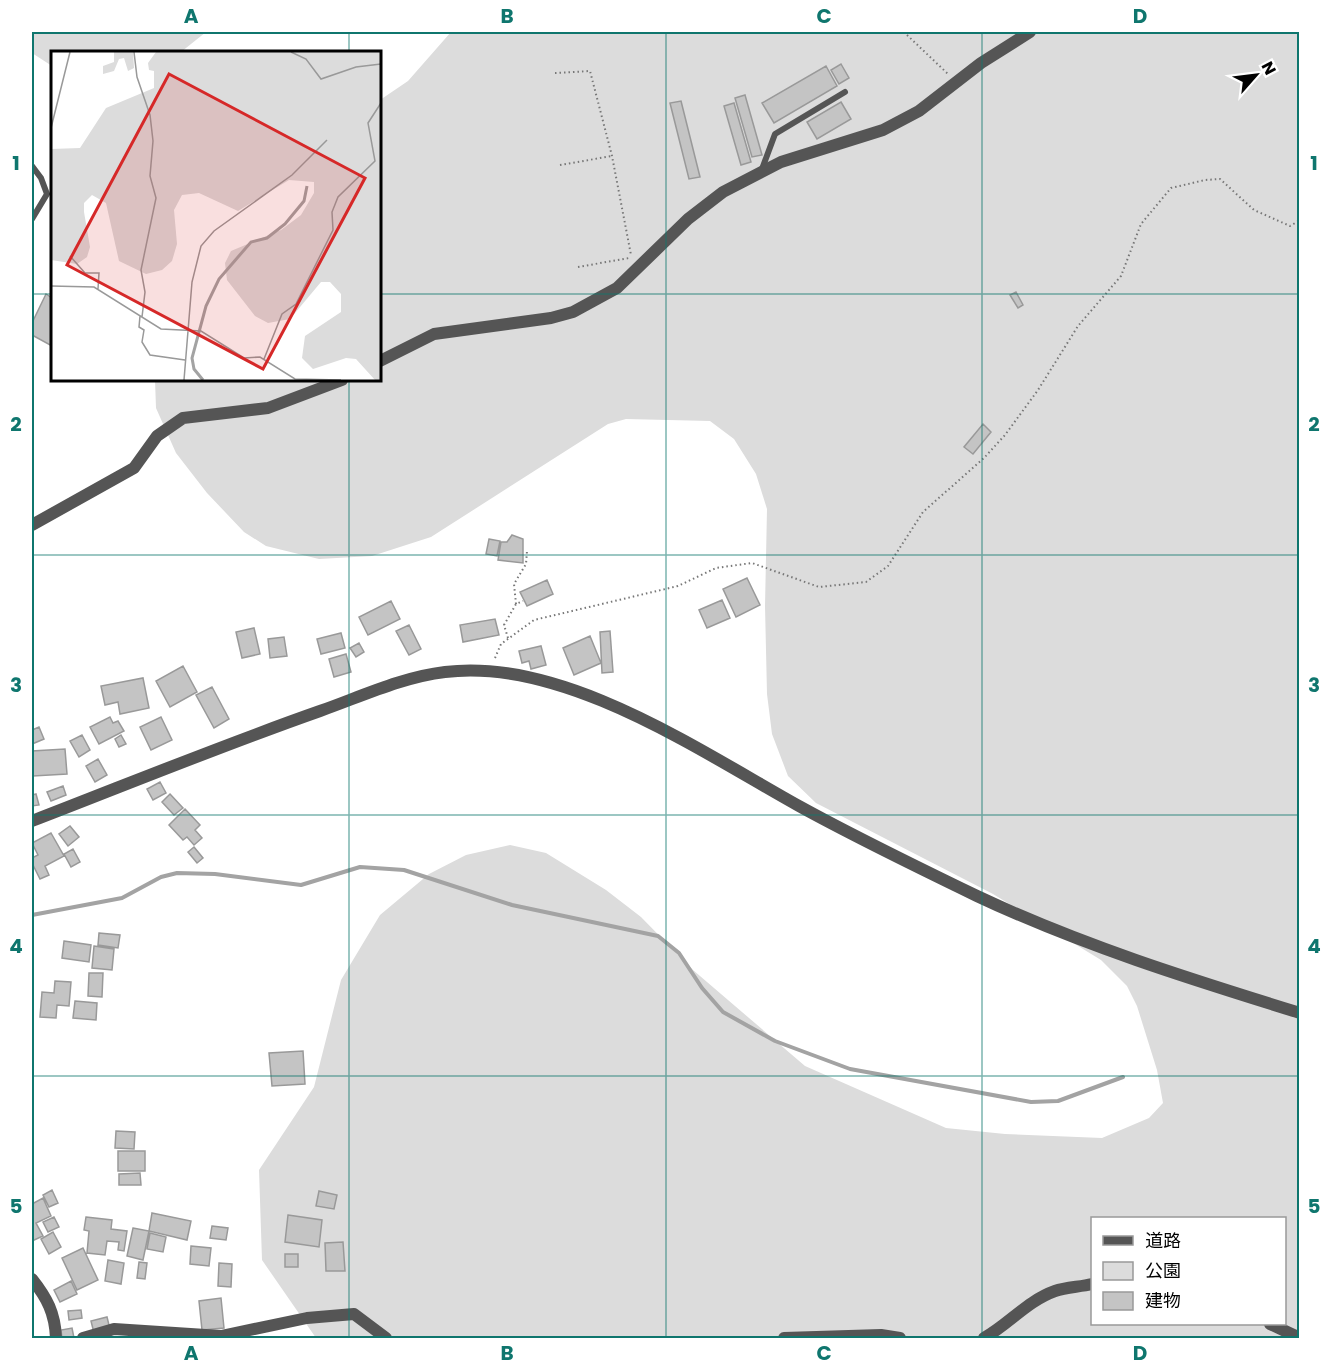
<svg xmlns="http://www.w3.org/2000/svg" width="1331" height="1370" font-family="Poppins,'Noto Sans JP',sans-serif">
<style>
.green{fill:#dcdcdc;fill-rule:evenodd}
.lines{fill:none;stroke-linecap:round;stroke-linejoin:round}
.stream{stroke:#a3a3a3;stroke-width:4}
.building{fill:#c4c4c4;stroke:#999;stroke-width:1.5}
.path{stroke:#777;stroke-width:2;stroke-dasharray:1.5 3;stroke-linecap:butt}
.service{stroke:#555;stroke-width:6}
.minor{stroke:#555;stroke-width:12}
.tertiary{stroke:#555;stroke-width:12}
.grid{fill:none;stroke:#0f766e;stroke-width:1.5;stroke-opacity:0.55}
.inset-river{fill:none;stroke:#a3a3a3;stroke-width:3}
.inset-road{fill:none;stroke:#999;stroke-width:1.5}
.view{fill:#d62828;fill-opacity:0.15;stroke:#d62828;stroke-width:3}
.inset-edge{fill:none;stroke:#000;stroke-width:3}
.neatline{fill:none;stroke:#0f766e;stroke-width:2}
.grid-label{font-size:20px;text-anchor:middle;font-weight:bold;fill:#0f766e}
</style>
<rect width="100%" height="100%" fill="#fff"/>
<!-- green -->
<path class="green" d="M32,32h174l-25,20h-129v14l-20,-13z
M451,32h848v1306h-983l-54,-78 -3,-90 55,-83 27,-107 39,-65 49,-41 37,-19 44,-10 36,8 60,37 35,27 52,53 112,96 141,62 59,6 97,4 47,-20 14,-15 -6,-33 -20,-64 -10,-20 -26,-26 -108,-66 -177,-91 -28,-27 -16,-42 -5,-40 -2,-88 2,-97 -11,-35 -22,-35 -24,-18 -84,-2 -18,5 -177,113 -59,19 -53,3 -53,-13 -22,-14 -37,-39 -31,-40 -20,-45 -1,-28h225v-280l28,-19zM1092,1218h192v106h-192z"/>
<g class="lines">
<!-- stream -->
<path class="stream" d="M32,915l90,-17 39,-21 16,-4 38,1 86,11 59,-18 44,3 108,35 146,31 21,17 23,35 21,24 52,29 75,28 181,33 27,-1 65,-24"/>
</g>
<!-- building -->
<path class="building" d="M841,64l8,14 -10,6 -8,-14z
M826,66l11,20 -63,37 -12,-20z
M745,95l17,60 -10,2 -17,-59z
M681,101l19,76 -11,2 -19,-76z
M841,102l10,17 -34,20 -10,-17z
M734,103l17,59 -10,3 -17,-59z
M1016,292l7,13 -5,3 -8,-13z
M46,294l6,4v48l-20,-11v-12z
M983,424l8,8 -18,22 -9,-7z
M512,535l11,4v24l-25,-3 3,-18h6z
M489,539l11,2 -3,15 -11,-2z
M747,578l13,27 -24,12 -13,-28z
M547,580l6,14 -26,12 -7,-14z
M722,600l8,18 -23,10 -8,-18z
M391,601l9,18 -32,16 -9,-18z
M495,619l4,16 -36,7 -3,-17z
M409,625l12,24 -12,6 -13,-24z
M254,628l6,26 -18,4 -6,-26z
M610,631l3,41 -11,1 -2,-41z
M341,633l4,15 -24,6 -4,-15z
M590,636l11,27 -27,12 -11,-27z
M284,637l3,19 -17,2 -2,-19z
M359,643l5,9 -8,5 -6,-9z
M541,646l5,19 -15,4 -2,-8 -7,2 -3,-12z
M346,654l5,18 -17,5 -5,-18z
M183,666l14,26 -27,15 -14,-26z
M143,678l6,30 -29,6 -2,-12 -13,3 -4,-19z
M212,687l17,32 -15,9 -18,-33z
M110,717l3,6 5,-2 6,10 -25,13 -9,-17z
M161,717l11,23 -21,10 -11,-23z
M39,727l5,12 -12,5v-14z
M82,735l8,15 -11,7 -9,-16z
M121,735l5,9 -7,3 -4,-8z
M65,749l2,25 -34,2 -1,-25z
M98,759l9,16 -12,7 -9,-16z
M160,782l6,11 -13,7 -6,-11z
M63,786l3,9 -15,6 -4,-9z
M36,794l3,11 -7,1v-11z
M170,794l13,14 -9,7 -12,-13z
M185,809l15,16 -5,5 7,8 -8,7 -7,-8 -4,3 -14,-15z
M70,826l9,11 -11,9 -9,-12z
M51,833l13,23 -19,10 4,9 -9,4 -8,-16v-5l6,-3 -6,-12z
M194,847l9,11 -6,5 -9,-11z
M73,849l7,13 -9,5 -7,-13z
M99,933l21,2 -2,13 -20,-3z
M64,941l27,4 -2,17 -27,-4z
M94,946l20,3 -2,21 -20,-2z
M89,973h14l-1,24 -14,-1z
M55,981l16,1 -2,24 -12,-1 -1,13 -16,-1 2,-25 12,1z
M75,1001l22,2 -1,17 -23,-2z
M303,1051l2,33 -33,2 -3,-33z
M116,1131l19,1 -1,17 -19,-1z
M118,1151h27v20h-27z
M140,1173l1,12h-22v-11z
M52,1190l6,13 -9,4 -6,-12z
M319,1191l18,4 -3,14 -18,-3z
M43,1198l8,18 -15,7 7,13 -11,5v-37z
M152,1213l39,8 -4,19 -38,-9z
M288,1215l34,5 -3,27 -34,-5z
M54,1217l5,10 -11,5 -5,-10z
M86,1217l26,3 -1,9 16,2 -3,20 -6,-1 1,-8 -12,-1 -2,14 -18,-2 2,-22 -5,-1z
M212,1226l16,2 -2,12 -16,-2z
M133,1228l16,3 -6,29 -16,-4z
M53,1232l8,15 -12,7 -8,-15z
M150,1233l16,4 -3,15 -16,-3z
M343,1242l2,29h-19l-1,-28z
M191,1246l20,2 -2,18 -19,-2z
M83,1248l15,32 -21,10 -15,-32z
M285,1254h13v13h-13z
M108,1260l16,3 -3,21 -16,-3z
M139,1262l8,1 -2,16 -8,-1z
M219,1263l13,1 -1,23 -13,-1z
M71,1281l6,13 -17,8 -6,-12z
M221,1298l3,30 -22,2 -3,-29z
M81,1310l1,8 -13,2 -1,-9z
M107,1317l3,12 -16,4 -3,-12z
M72,1328l2,10h-12l-1,-8z"/>
<g class="lines">
<!-- path -->
<path class="path" d="M907,35l41,39
M555,73l35,-2 22,85 19,99
M560,165l52,-9
M578,267l51,-9
M516,604l-2,-20 12,-20 1,-13
M508,638l-4,-13 12,-21 7,-3
M495,658l6,-14 33,-24 144,-34 38,-18 36,-5 67,24 47,-5 22,-16 35,-54 61,-54 21,-23 33,-45 40,-64 43,-50 20,-52 30,-36 34,-8 15,-1 34,31 36,16 10,-6"/>
<!-- service -->
<path class="service" d="M32,166l9,12 6,16 -15,25
M762,169l13,-35 70,-42"/>
<!-- minor -->
<path class="minor" d="M380,361l54,-27 117,-16 22,-6 44,-24 71,-69 35,-27 58,-30 102,-32 36,-19 62,-48 49,-31
M32,525l102,-57 23,-32 26,-18 85,-10 74,-28
M1270,1324l30,14
M83,1338l31,-9 107,7 86,-18 47,-4 32,24
M784,1338l97,-3 19,3
M984,1338c25,-14 43,-37 71,-47 11,-4 25,-4 37,-7"/>
<!-- tertiary -->
<path class="tertiary" d="M32,821c96,-37 191,-76 288,-110 40,-14 82,-34 125,-39 118,-15 255,79 354,134 58,32 118,61 178,90 104,49 213,83 323,117
M32,1279c15,19 23,34 24,59"/>
</g>
<!-- grid -->
<path class="grid" d="M349,32v20M666,32v1306M982,32v1306M32,294h20M380,294h920M349,380v958M32,555h1268M32,815h1268M32,1076h1268"/>
<!-- overview -->
<g transform="translate(51 51)">
<rect width="330" height="330" fill="#fff"/>
<path d="M63,1h19l1,16 -6,3 -4,-13 -5,1 -5,12 -11,3v-8l11,-4zM105,1h225v328h-6l-19,-21 -10,-1 -33,11 -11,-11 3,-22 36,-24v-18l-11,-12h-9l-31,37 -22,4 -13,-7 -28,-36 -2,-17 6,-12 50,-21 20,-15 13,-22v-11l-25,-2 -51,31 -39,-18 -17,2 -8,15 3,34 -5,17 -10,9 -16,4 -27,-13 -13,-58 -14,-8 -8,8v9l6,35 -3,10 -10,7 -26,-4v-111l29,-1 26,-40 48,-20v-17l-5,-1 -1,-7z" fill="#dcdcdc"/>
<path class="inset-river" d="M152,329l-9,-11 -2,-11 14,-52 13,-27 32,-37 16,-4 18,-14 19,-23 3,-15"/>
<path class="inset-road" d="M83,1l3,25 13,38 3,26 -3,35 6,22 -15,72 4,22 -3,25M240,1l15,7 15,20 35,-12 25,-3M0,77l19,-76M19,205l15,17h14l-1,16M0,235l43,1 67,42 40,2 43,27 16,-1 35,22 46,1M89,265l-1,11 5,3 -2,12 8,13 35,5M213,308l18,-45 14,-10 37,-74 -1,-18 6,-15 37,-36 -7,-38 13,-20M133,329l8,-98 9,-36 13,-15 78,-56 35,-35"/>
<path class="view" d="M118,23l196,104 -102,191 -196,-104z"/>
<rect width="330" height="330" class="inset-edge"/>
</g>
<!-- border -->
<rect width="1331" height="1370" fill="none" stroke="#ffffff" stroke-width="66"/>
<!-- legend -->
<rect x="1091" y="1217" width="195" height="108" fill="#ffffff" stroke="#999999" stroke-width="1.5"/>
<rect x="1103" y="1236" width="30" height="9" fill="#555555" stroke="#999999" stroke-width="1.5"/>
<text x="1145" y="1247" font-size="18" fill="#000000">道路</text>
<rect x="1103" y="1262" width="30" height="18" fill="#dcdcdc" stroke="#999999" stroke-width="1.5"/>
<text x="1145" y="1277" font-size="18" fill="#000000">公園</text>
<rect x="1103" y="1292" width="30" height="18" fill="#c4c4c4" stroke="#999999" stroke-width="1.5"/>
<text x="1145" y="1307" font-size="18" fill="#000000">建物</text>
<!-- north arrow -->
<g transform="translate(1256 75) rotate(62)" stroke="#ffffff" stroke-width="4.5" paint-order="stroke">
<path d="M0-4.5L10 22L0 15L-10 22Z" fill="#000000"/>
<text y="-9" font-size="16" font-weight="bold" text-anchor="middle" fill="#000000">N</text>
</g>
<rect x="33" y="33" width="1265" height="1304" class="neatline"/>
<g class="grid-label">
<text x="191" y="23">A</text>
<text x="507" y="23">B</text>
<text x="824" y="23">C</text>
<text x="1140" y="23">D</text>
<text x="16" y="170">1</text>
<text x="1314" y="170">1</text>
<text x="16" y="431">2</text>
<text x="1314" y="431">2</text>
<text x="16" y="692">3</text>
<text x="1314" y="692">3</text>
<text x="16" y="953">4</text>
<text x="1314" y="953">4</text>
<text x="16" y="1213">5</text>
<text x="1314" y="1213">5</text>
<text x="191" y="1360">A</text>
<text x="507" y="1360">B</text>
<text x="824" y="1360">C</text>
<text x="1140" y="1360">D</text>
</g>
</svg>
